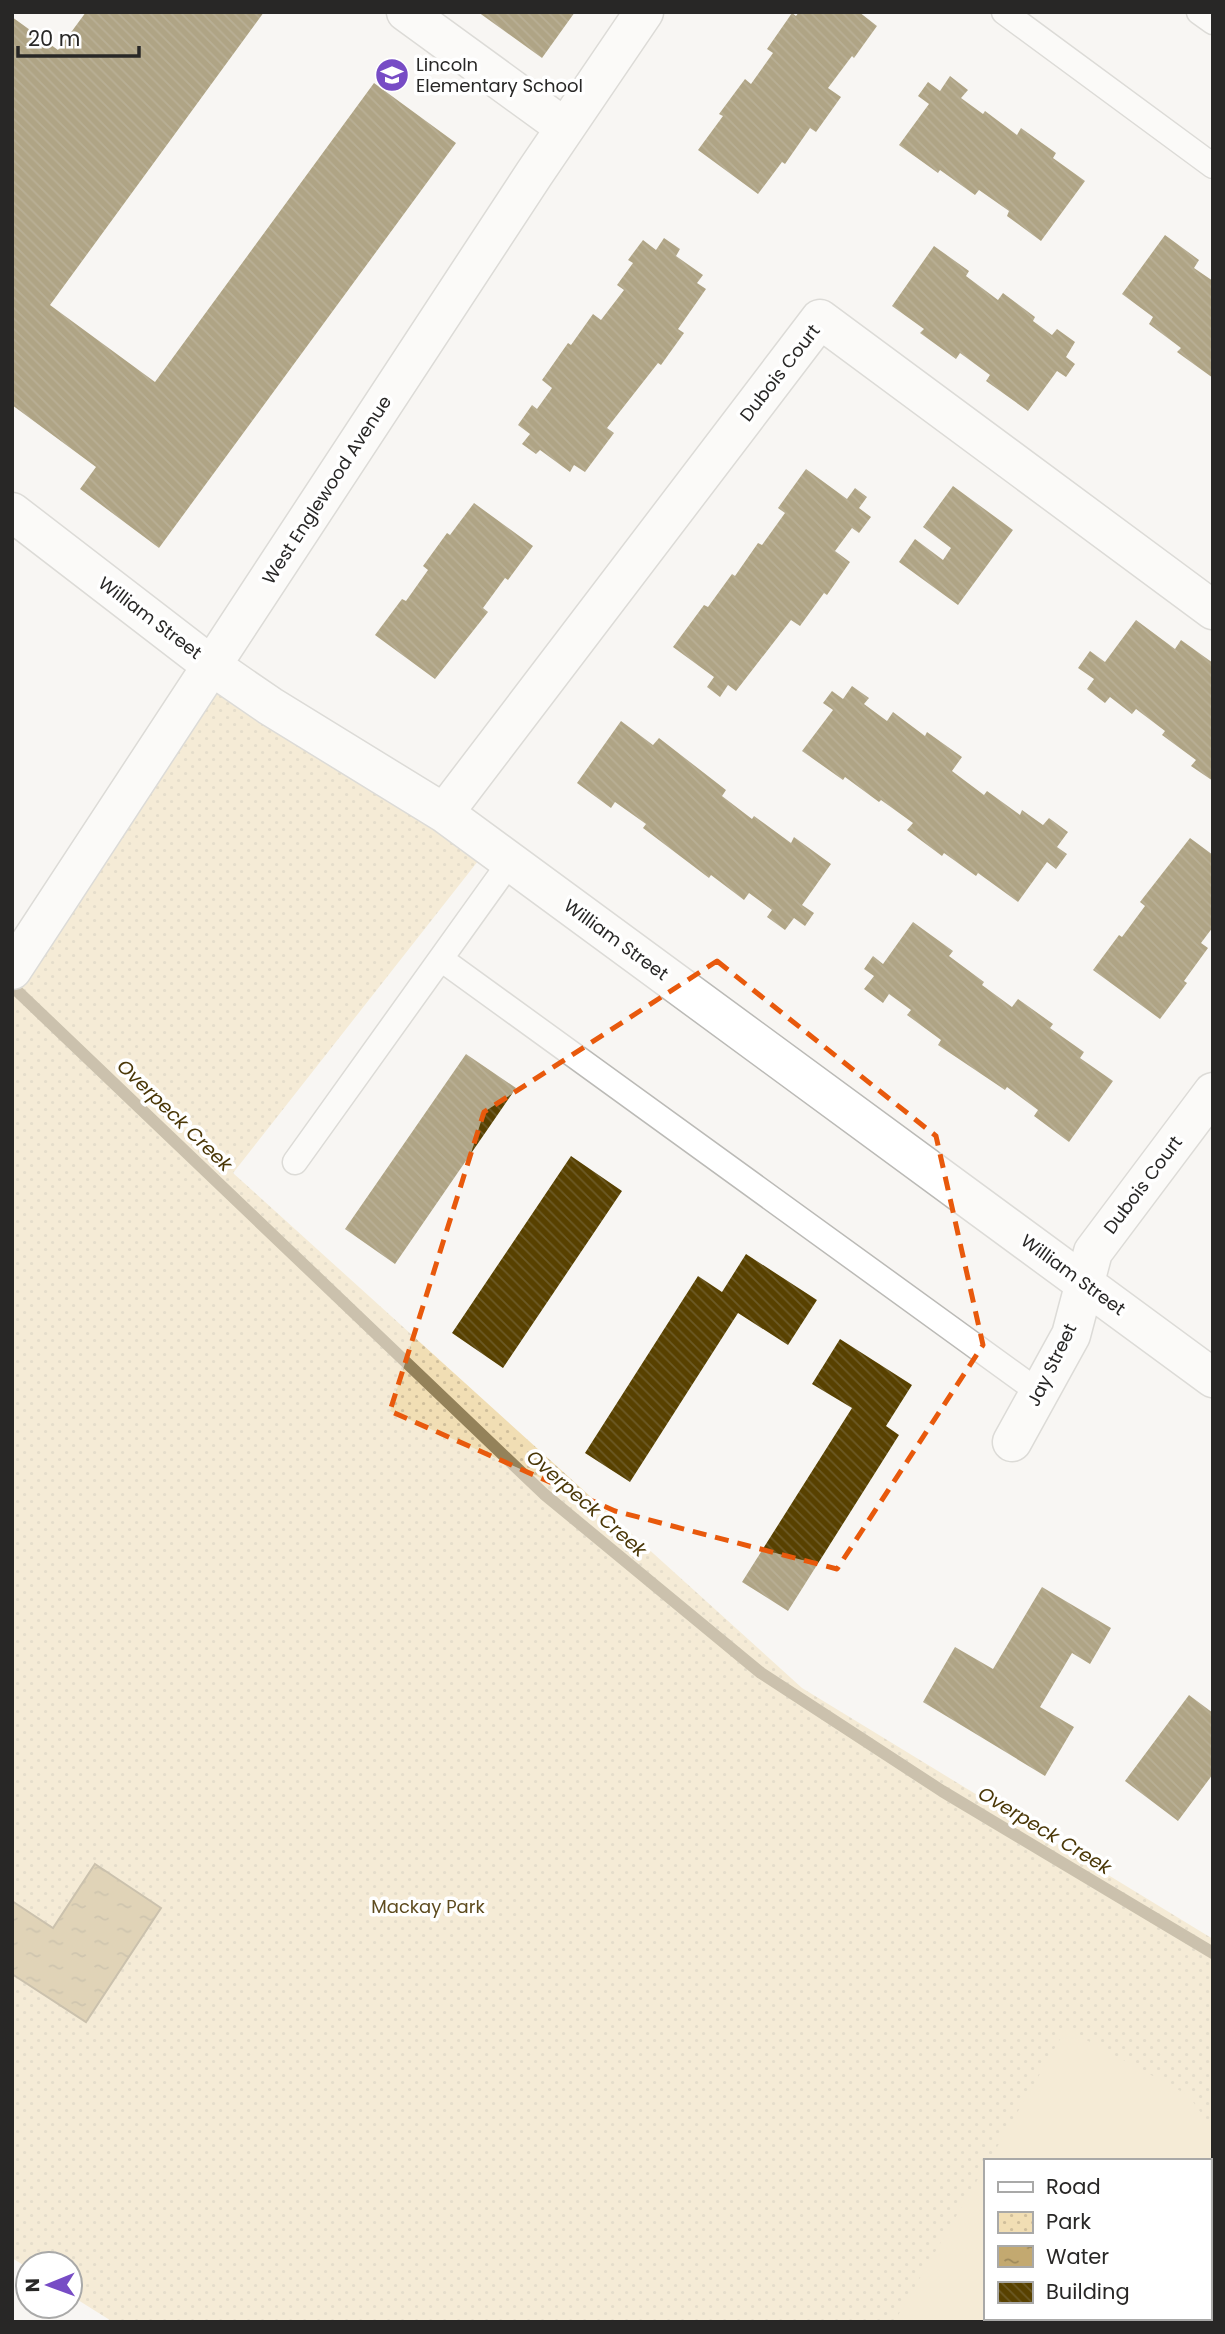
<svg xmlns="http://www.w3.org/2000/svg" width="1225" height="2334" font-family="Poppins,sans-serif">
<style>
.park{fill:url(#park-dots);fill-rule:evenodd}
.garden{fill:#f1deb4}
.water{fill:url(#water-ripples);stroke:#94825a;stroke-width:2}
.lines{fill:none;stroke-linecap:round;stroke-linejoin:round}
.stream{stroke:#94825a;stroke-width:12}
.building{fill:url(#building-back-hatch)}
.lane-casing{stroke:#bbbab6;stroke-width:27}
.street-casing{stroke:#bbbab6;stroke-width:41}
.lane{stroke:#fff;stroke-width:24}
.street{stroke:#fff;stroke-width:38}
.marked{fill:none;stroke:#e8590c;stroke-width:5;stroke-dasharray:14 9;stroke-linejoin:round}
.labels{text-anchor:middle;stroke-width:7;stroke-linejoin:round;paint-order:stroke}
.poi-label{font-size:18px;fill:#282726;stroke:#fff;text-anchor:start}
.street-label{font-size:18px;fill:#282726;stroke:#fff}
.park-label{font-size:18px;fill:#5e4b1f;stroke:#fff}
.water-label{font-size:19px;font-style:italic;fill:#4a3707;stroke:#fff}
</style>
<defs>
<pattern id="park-dots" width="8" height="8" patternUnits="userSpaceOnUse" patternTransform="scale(1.75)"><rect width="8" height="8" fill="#f1deb4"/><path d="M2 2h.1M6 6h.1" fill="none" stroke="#cfbe9b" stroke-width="1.8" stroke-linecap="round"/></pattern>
<pattern id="water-ripples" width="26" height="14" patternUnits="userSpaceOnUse" patternTransform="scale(1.75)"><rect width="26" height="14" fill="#c3a970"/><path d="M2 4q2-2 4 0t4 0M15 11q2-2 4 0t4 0" fill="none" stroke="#9e8a5c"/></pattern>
<pattern id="building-back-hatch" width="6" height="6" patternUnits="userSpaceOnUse" patternTransform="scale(1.75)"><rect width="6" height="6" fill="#584100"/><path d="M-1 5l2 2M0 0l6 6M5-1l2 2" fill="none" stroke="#6c5a26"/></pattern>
</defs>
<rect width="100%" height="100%" fill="#f8f6f3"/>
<!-- park -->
<path class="park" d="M234,668l255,179 -256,326 569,515 411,251v383h-1100l-43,-27v-31h-42v4l-16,-10v-1259zM985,2161h224v157h-224z"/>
<!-- garden -->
<path class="garden" d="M1066,2029l122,66 25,34v193h-319l91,-155v151h224v-157h-220z"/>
<!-- water -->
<path class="water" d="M95,1864l66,44 -75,114 -74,-48v-73l41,27z"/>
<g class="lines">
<!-- stream -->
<path class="stream" d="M12,986l532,508 217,179 181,118 271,162"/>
</g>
<!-- building -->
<path class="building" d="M86,12h178l-214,293 105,77 219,-299 82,60 -297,405 -79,-59 16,-22 -84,-62v-388l46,33z
M478,12h97l-33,46z
M799,12h60l18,14 -23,32 -2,-2 -24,32 13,9 -25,35 -6,-4 -25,36 -3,-2 -24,32 -60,-44 25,-34 -4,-2 26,-35 6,5 22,-31 -6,-4 25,-36 4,3z
M950,76l18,14 -7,8 22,16 2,-3 32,24 4,-7 35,25 -3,5 32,23 -44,60 -34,-25 2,-5 -30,-21 -4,5 -35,-25 -2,3 -39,-28 30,-41 -11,-8 10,-14 12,9z
M1165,235l34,25 -5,8 19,13v97l-36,-26 4,-4 -32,-24 4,-7 -31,-23z
M664,238l16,11 -4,7 27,19 -6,8 9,6 -28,40 6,4 -23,32 -3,-2 -51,65 7,5 -29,39 -11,-7 -4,7 -30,-22 -4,4 -14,-10 8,-10 -12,-9 14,-20 5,4 15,-21 -10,-8 26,-37 3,2 22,-31 8,6 23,-30 -7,-5 16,-22 -5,-3 15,-20 13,10z
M934,246l35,25 -3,5 32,24 5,-7 32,24 -2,4 19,14 5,-6 18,13 -9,15 9,7 -9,13 -9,-6 -29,40 -42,-30 4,-6 -30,-22 -4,6 -36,-26 4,-4 -32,-23z
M806,469l41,30 8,-11 12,9 -8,11 12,9 -12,16 -7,-5 -17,23 15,11 -23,33 -3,-2 -24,33 -9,-6 -55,71 -8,-6 -8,12 -13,-10 7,-10 -41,-30 31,-42 4,2 24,-33 3,2 23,-33 4,2 23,-32 -7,-5z
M953,486l60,44 -55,75 -59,-43 16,-23 28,21 8,-12 -28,-21z
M474,503l59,43 -25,34 -3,-2 -22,30 5,4 -53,67 -60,-44 27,-36 4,2 22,-31 -5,-4 24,-33 3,2z
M1136,620l39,29 6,-9 32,23v118l-22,-15 5,-6 -34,-25 3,-4 -29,-22 -4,5 -22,-17 -5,6 -18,-14 7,-10 -16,-11 12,-17 15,11z
M852,686l17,12 -5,6 23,17 6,-9 32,24 2,-4 35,25 -10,14 32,24 3,-4 33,24 2,-5 21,15 6,-7 19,14 -11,15 10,7 -11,15 -9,-7 -29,40 -40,-29 -2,3 -32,-23 -2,3 -35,-26 6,-7 -32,-23 -2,2 -34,-25 -2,3 -41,-29 31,-41 -10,-7 9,-12 11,8z
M621,721l32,24 6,-7 67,52 -4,6 30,23 2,-3 37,27 3,-6 37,27 -29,41 12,8 -9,13 -11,-8 -9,12 -18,-13 5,-7 -23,-17 -5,7 -33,-25 -2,3 -66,-50 3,-4 -31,-22 -4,6 -34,-25z
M1190,838l23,17v72l-12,16 7,5 -24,33 3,2 -27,36 -67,-49 26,-35 3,2 23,-31 -5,-4z
M913,922l40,29 -4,5 35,26 -2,3 30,22 6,-8 35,25 -3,4 34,24 -4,6 33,23 -44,61 -35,-26 4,-6 -31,-23 -2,3 -67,-45 3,-5 -34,-25 4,-5 -22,-16 -6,9 -19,-14 10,-13 -10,-7 9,-13 10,8z
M466,1054l50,34 -121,176 -50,-35z
M571,1156l51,35 -119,177 -51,-35z
M746,1254l71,46 -29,45 -50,-32 -108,169 -45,-29 113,-177 24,16z
M840,1339l72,46 -26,41 13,9 -111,176 -46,-29 110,-174 -40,-24z
M1042,1587l69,41 -21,36 -18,-11 -32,54 34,20 -29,49 -122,-74 32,-55 38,22z
M1189,1695l24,18v61l-35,47 -53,-40z"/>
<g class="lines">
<!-- lane casing -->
<g class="lane-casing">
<path id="lane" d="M1004,12l209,154
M1199,12l14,10
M441,959l599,434
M295,1162l215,-300"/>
</g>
<!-- street casing -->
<g class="street-casing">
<path id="street" d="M406,12l158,115
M12,512l200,154 58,40 174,107 769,565
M444,813l376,-494 393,291
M12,970l522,-796 110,-162
M1012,1442l59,-107 22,-83 120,-160"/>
</g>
<!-- lane -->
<use href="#lane" class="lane"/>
<!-- street -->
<use href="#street" class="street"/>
</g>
<!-- marked area -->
<path d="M0 0H1225V2334H0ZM717,961l219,175 47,209 -146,224 -222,-58 -225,-100 94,-299z" fill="#f8f6f3" fill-opacity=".55" fill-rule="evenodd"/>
<path class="marked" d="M717,961l219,175 47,209 -146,224 -222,-58 -225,-100 94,-299z"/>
<!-- icons -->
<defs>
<g id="school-disc" transform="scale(1.75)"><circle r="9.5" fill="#774cc5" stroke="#fff"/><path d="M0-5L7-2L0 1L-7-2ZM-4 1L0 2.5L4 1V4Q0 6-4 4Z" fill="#fff"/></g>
</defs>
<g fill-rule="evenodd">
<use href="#school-disc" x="392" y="75"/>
</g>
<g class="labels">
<!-- poi labels -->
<g class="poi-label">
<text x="416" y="71">Lincoln<tspan x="416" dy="21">Elementary School</tspan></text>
</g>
<!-- street labels -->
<g class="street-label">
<text transform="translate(780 373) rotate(-52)" y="6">Dubois Court</text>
<text transform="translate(327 490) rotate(-57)" y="6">West Englewood Avenue</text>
<text transform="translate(150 618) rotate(37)" y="6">William Street</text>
<text transform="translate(616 940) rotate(36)" y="6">William Street</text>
<text transform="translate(1143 1185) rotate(-53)" y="6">Dubois Court</text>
<text transform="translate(1073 1275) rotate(36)" y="6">William Street</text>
<text transform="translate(1052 1365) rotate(-64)" y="6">Jay Street</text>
</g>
<!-- park labels -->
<g class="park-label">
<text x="428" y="1913">Mackay Park</text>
</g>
<!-- water labels -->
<g class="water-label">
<text transform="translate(175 1115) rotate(44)" y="7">Overpeck Creek</text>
<text transform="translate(587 1503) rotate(41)" y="7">Overpeck Creek</text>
<text transform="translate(1045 1830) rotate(31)" y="7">Overpeck Creek</text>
</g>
</g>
<!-- border -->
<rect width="1225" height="2334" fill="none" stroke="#282726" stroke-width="28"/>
<!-- legend -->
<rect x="984" y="2159" width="228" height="161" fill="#ffffff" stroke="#a9a9a8" stroke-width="2"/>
<rect x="998" y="2182" width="35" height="10" fill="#ffffff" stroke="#a9a9a8" stroke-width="2"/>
<text x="1046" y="2194" font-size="21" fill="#282726">Road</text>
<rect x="998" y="2212" width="35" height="21" fill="url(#park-dots)" stroke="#a9a9a8" stroke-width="2"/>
<text x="1046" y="2229" font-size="21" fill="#282726">Park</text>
<rect x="998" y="2246" width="35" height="21" fill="url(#water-ripples)" stroke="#a9a9a8" stroke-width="2"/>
<text x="1046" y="2264" font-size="21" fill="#282726">Water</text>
<rect x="998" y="2282" width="35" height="21" fill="url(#building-back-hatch)" stroke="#a9a9a8" stroke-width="2"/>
<text x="1046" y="2299" font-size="21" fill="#282726">Building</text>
<!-- north arrow -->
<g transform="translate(49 2285) rotate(269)"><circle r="33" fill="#ffffff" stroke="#a9a9a8" stroke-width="2"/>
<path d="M0-5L12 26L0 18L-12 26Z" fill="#774cc5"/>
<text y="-10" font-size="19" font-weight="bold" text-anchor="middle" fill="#282726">N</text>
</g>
<!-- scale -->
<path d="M18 46v10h121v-10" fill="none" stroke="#282726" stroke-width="3.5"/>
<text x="28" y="46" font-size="21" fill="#282726" stroke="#ffffff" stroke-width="5" paint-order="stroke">20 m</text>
</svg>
